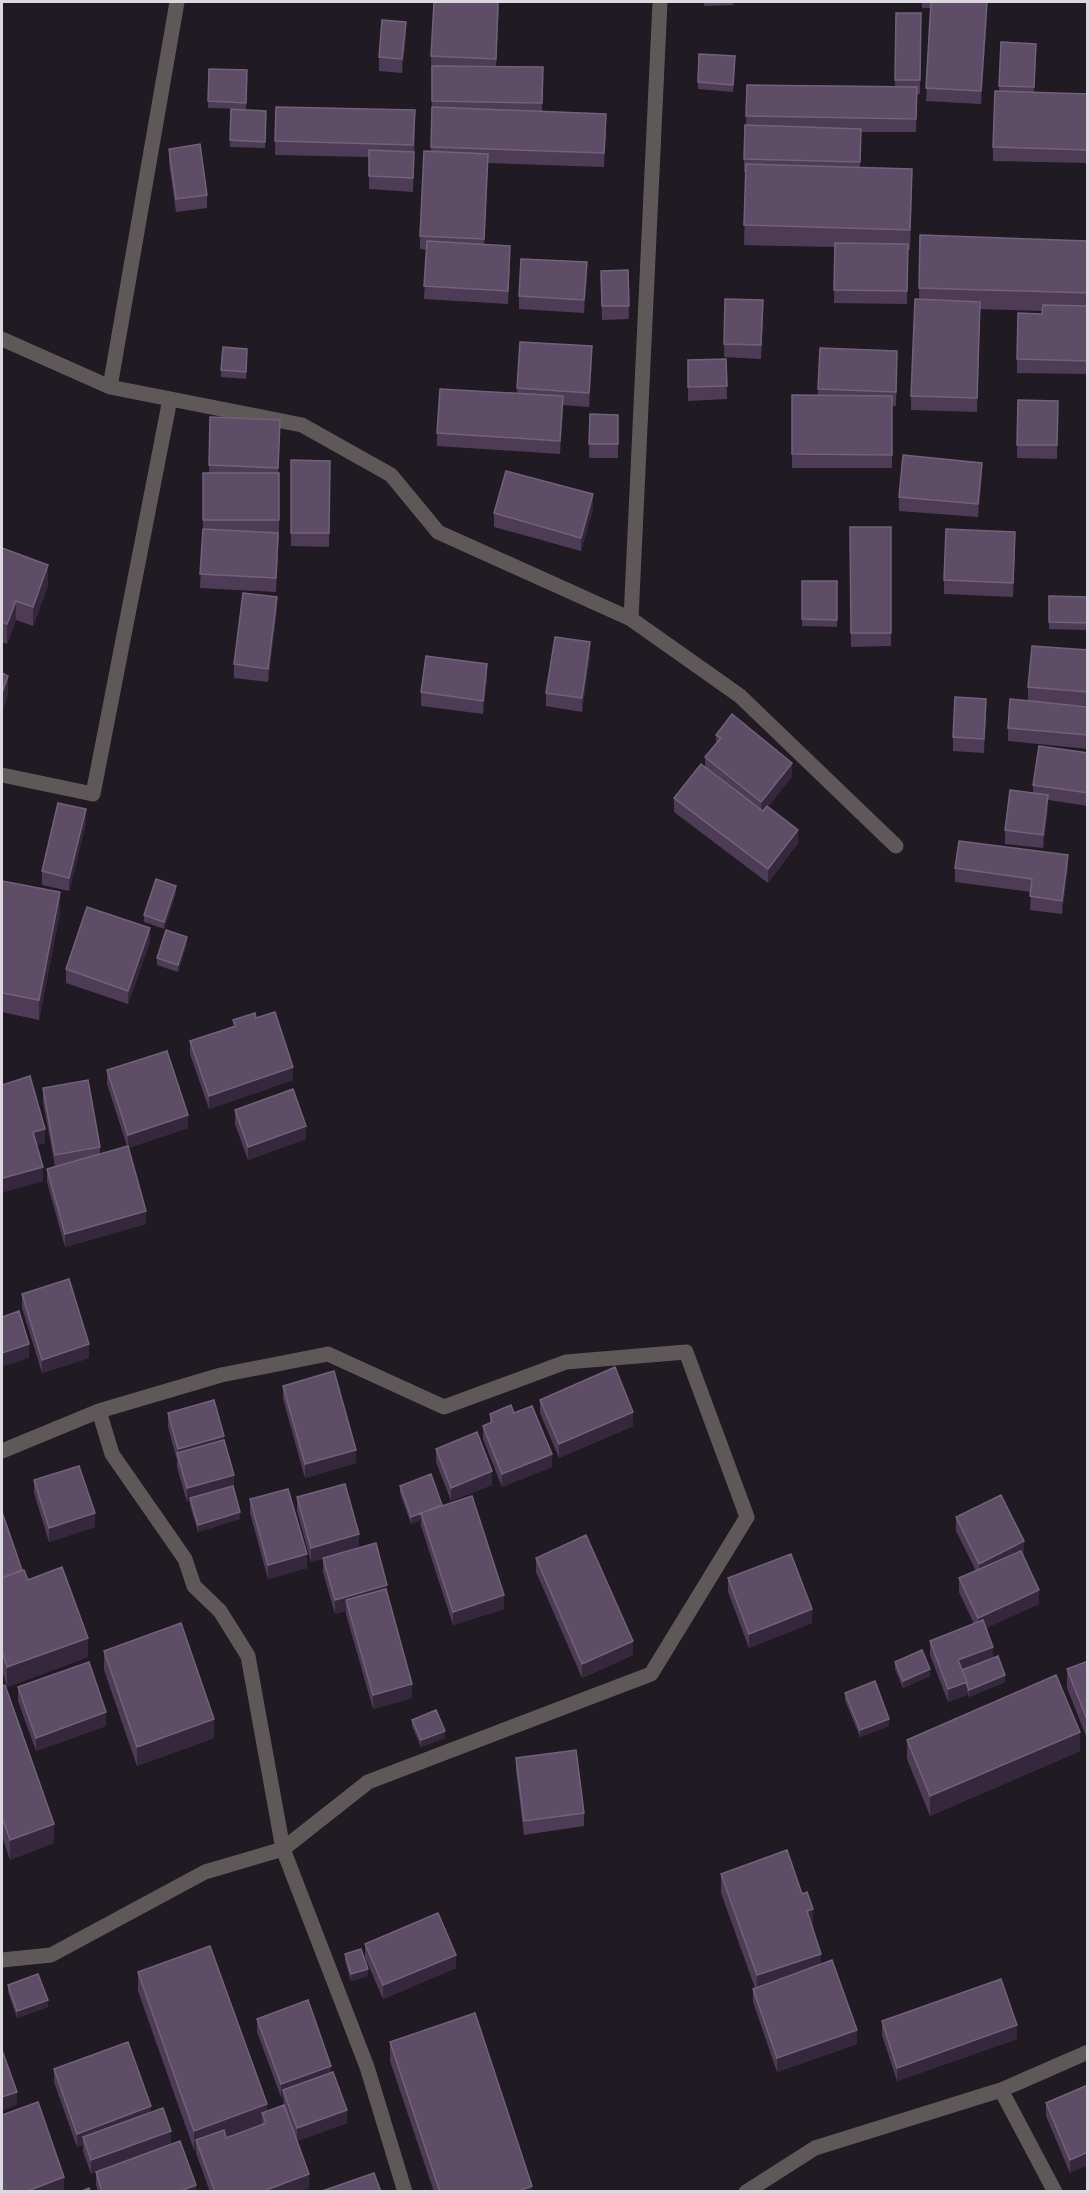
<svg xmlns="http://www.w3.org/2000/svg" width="1089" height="2193" font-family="Signika,sans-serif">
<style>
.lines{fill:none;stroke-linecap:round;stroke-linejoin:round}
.street{stroke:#5f5858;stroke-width:15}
.wall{fill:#4e3c57}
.shaded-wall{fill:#35273c}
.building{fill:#5d4d66;stroke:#716279;stroke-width:1.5}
</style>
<rect width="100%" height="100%" fill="#201a23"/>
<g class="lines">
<!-- street -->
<path class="street" d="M2,339l108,48 192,38 89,50 47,57 193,87 109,77 156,150
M110,387l67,-385
M631,619l29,-617
M2,775l91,19 77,-395
M2,1451l97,-40 13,43 73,105 9,27 26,25 28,45 35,193 84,218 38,125
M2,1960l49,-5 154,-83 78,-23 85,-67 283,-108 96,-157 -61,-165 -120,10 -122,45 -116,-53 -107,21 -122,36
M1001,2090l54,102
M746,2192l69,-44 186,-58 87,-38"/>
</g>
<!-- wall -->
<path class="wall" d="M434,2h65l-3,64 47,1 -1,44 64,16 -2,40 -116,-4 -4,81 26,15 -2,45 -84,-5 3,-49 -7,-1v-13l11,-85 1,-36 -1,-59z
M704,2h29v3l-29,1z
M922,2h60l5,14 -6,88 -55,-3 5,-93h-9z
M896,13h25l-1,81h-3l-1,38h-55l-1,35 52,21 -2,62h-2l-1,54 -73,-1 1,-56 -91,-2 2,-73h-2v-13l2,-34 1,-40 148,1z
M406,35l-4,38 -23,-2v-14z
M1001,42l35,2 -2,49 54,1v69l-95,-2v-14l6,-55z
M735,63l-2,29 -35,-3v-7z
M209,69l38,1 -1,39 -38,-1z
M276,107l139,17 -2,68 -44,-3v-32l-94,-2z
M231,109l35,2 -1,37 -35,-1z
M169,149l38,46v13l-31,4 -7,-49z
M920,235l168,6v133l-71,-1v-14l25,-45v-3l-62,-2 -3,103 -66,-2v-14l8,-97z
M628,270l1,49 -27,1 -1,-49z
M587,276l-3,37 -65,-4v-13z
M725,299l38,15 -2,45 -37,-2z
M820,348l77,17 -1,41h-4v62h-100v-73h26z
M247,349l-1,30 -25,-2v-7z
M726,359l1,40 -39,2v-41z
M592,360l-3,47 -26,-2 -3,49 -123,-8v-13l80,-39v-6z
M1018,400l40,1 -1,58 -40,-1z
M590,414l28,1v43h-29z
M210,417l70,16 -2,40h1v60l-3,59 -76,-4 3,-59v-56h6z
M291,460l39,1 -1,86 -38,-1z
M982,476l-4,41 -79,-6v-14z
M593,508l-12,43 -87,-24v-14z
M850,527h41v119l-40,1z
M1015,545l-2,52 -69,-3v-14z
M2,548l46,37 -15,41 -17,-6 -9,24 -5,-2v19z
M802,581h35v46l-35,-1z
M1049,596l39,1v33l-39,-1z
M277,610l-9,72 -34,-4v-14z
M1088,650v56l-60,-5v-14z
M590,656l-8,56 -36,-6v-13z
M487,678l-4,36 -62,-8v-14z
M1088,707v42l-80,-8v-13z
M986,712l-2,41 -31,-2v-14z
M716,735l76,41 -24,31 30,36 -30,40 -94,-71v-14l31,-31v-10l11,-14z
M1088,753v53l-40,-6v9l-5,39 -38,-4v-14l28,-37v-8z
M86,823l-17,68 -27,-6v-14z
M955,868l113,1 -6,45 -32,-4 1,-18 -76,-10z
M2,881l58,31 -21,108 -37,-8z
M176,893l-12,36 -20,-7v-7z
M150,942l-22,62 -62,-21v-14z
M187,944l-9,28 -21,-7v-7z
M256,1018l37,62 -84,29 -19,-55v-13l43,-15v-6z
M107,1070l81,58 -60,20 18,76 -81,23 -18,-65v-13l8,-3 -12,-64v-14l57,59v7l27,-8 -20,-62z
M2,1085l43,58 -9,2 7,36 -40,11 -1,-5z
M235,1110l71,29 -58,21 -13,-36z
M22,1294l67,64 -47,15 -20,-65z
M283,1386l73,77 -51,15 -22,-79z
M540,1400l93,26 -74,32 -19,-45z
M168,1413l56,27 16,79 -42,13 -8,-27v-4l-3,1 -10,-35v-7l-9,-33z
M514,1413l38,54 -50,20 -19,-48v-13l7,-3v-9z
M436,1449l56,36 -41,16 -15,-39z
M34,1480l61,47 -46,15 -15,-49z
M400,1486l42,20 62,103 -51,16 -32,-99v-6l-10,4 -11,-31z
M297,1497l62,51 -48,14 -14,-51z
M250,1499l57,69 -39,11 -18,-66z
M2,1512l20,58 6,10 60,77 -81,30 -5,-17z
M956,1517l68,38h-1l16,49 -54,24 8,30 12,24 -36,15 -2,-5v3l-19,7 -18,-47v-14l44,-17 -15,-32v-14l17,-7 -20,-40z
M323,1558l64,36 25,104 -39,11 -27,-95v-3l-11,3 -12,-42z
M536,1558l97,97 -51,23 -46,-106z
M728,1578l84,45 -63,25 -21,-56z
M104,1651l110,87 -77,28 -33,-96z
M1088,1661v80l-21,-53v-19z
M895,1662l35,14 -27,12 -8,-19z
M2,1686l52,157 -44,17 -8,-24z
M18,1687l88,39 -70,25 -18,-50z
M845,1693l44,33 -29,11 -15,-37z
M412,1720l33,18 -24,9 -9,-21z
M907,1740l173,11 -150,65 -23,-57z
M516,1758l68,55v13l-60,9 -8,-64z
M721,1874l92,54 8,36 36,80 -80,28 -24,-70v-13l2,-1 -34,-95z
M365,1944l91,24 -73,31 -18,-42z
M345,1954l23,22 -17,5 -6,-20z
M138,1972l129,139 17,-6 -1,-9 -2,1 -24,-65v-13l74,54 16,50 -50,18 12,47 -10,4h-89l-14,-39v-4l-2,1 -56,-159z
M8,1985l40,22 -31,11 -9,-26z
M882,2021l135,18 -120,42 -15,-46z
M390,2042l142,150h-98l-44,-131z
M54,2069l97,43 20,33 25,47h-98l-2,-7v-13l-5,2 -8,-23v-6l-6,2 -23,-65z
M1088,2085l-18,88 -24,-57v-13z"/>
<!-- shaded-wall -->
<path class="shaded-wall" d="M498,2h1l-3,70v-13z
M987,2v14l-6,88v-13z
M406,22v13l-4,38v-14z
M606,114v13l-2,40v-14z
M488,154v14l-4,84v-13z
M912,169v19l-2,62v-20z
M510,246v13l-2,45v-13z
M587,262v14l-3,37v-13z
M592,346v14l-3,47v-14z
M563,396v14l-3,44v-13z
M982,463v13l-4,41v-13z
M593,494v14l-12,43v-13z
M278,533v13l-2,46v-14z
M48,565v20l-15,41v-19z
M277,597v13l-9,72v-13z
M16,601v19l-9,24v-20z
M590,642v14l-8,56v-14z
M487,664v14l-4,36v-13z
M8,676v19l-6,18v-20z
M986,699v13l-2,41v-14z
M792,763v13l-31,40v-14z
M1048,795v14l-5,39v-13z
M86,809v14l-17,68v-13z
M798,830v13l-30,40v-14z
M1068,855v14l-6,45v-13z
M176,886v7l-12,36v-7z
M60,892v20l-21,108v-20z
M150,928v14l-22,62v-13z
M187,937v7l-9,28v-7z
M293,1067v13l-84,29v-13z
M188,1115v13l-60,20v-13z
M306,1126v13l-58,21v-13z
M45,1129v14l-12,3v-14z
M43,1167v14l-40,11v-14z
M146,1211v13l-81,23v-13z
M29,1344v14l-27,9v-14z
M89,1344v14l-47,15v-13z
M633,1412v14l-74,32v-14z
M224,1436v13l-46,7v-7z
M356,1450v13l-51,15v-14z
M552,1454v13l-50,20v-13z
M492,1471v14l-41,16v-13z
M234,1475v14l-44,9v3l-3,1v-14z
M240,1512v7l-42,13v-7z
M95,1513v14l-46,15v-14z
M421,1513v7l-10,4v-7z
M359,1534v14l-48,14v-14z
M1024,1541v14l-45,22v-13z
M307,1554v14l-39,11v-14z
M387,1585v14l-41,1v11l-11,3v-14z
M1039,1590v14l-61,28v-14z
M504,1595v14l-51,16v-13z
M812,1609v14l-63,25v-14z
M88,1638v19l-81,30v-20z
M633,1641v14l-51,23v-14z
M993,1647v13l-35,13v-13z
M930,1669v7l-27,12v-7z
M1005,1675v7l-36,15v-7z
M967,1682v13l-19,7v-13z
M412,1684v14l-39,11v-14z
M106,1712v14l-70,25v-13z
M214,1719v19l-77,28v-19z
M889,1719v7l-29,11v-7z
M445,1731v7l-24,9v-7z
M1080,1732v19l-150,65v-20z
M54,1824v19l-44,17v-20z
M813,1909v19l-6,-17z
M821,1954v19l-64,22v-20z
M456,1955v13l-73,31v-14z
M368,1969v7l-17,5v-7z
M48,2000v7l-31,11v-7z
M1017,2025v14l-120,42v-13z
M857,2030v14l-80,28v-14z
M331,2066v14l-48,10v6l-2,1v-13z
M17,2092v13l-15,6v-14z
M267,2104v19l-5,-10v12l-63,23 -3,-8v9l-2,1v-19z
M151,2106v14l-68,17v8l-6,2v-13z
M347,2110v13l-50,18v-13z
M171,2131v14l-80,29v-14z
M1088,2152v13l-18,8v-13z
M309,2174v14l-10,4h-38z
M64,2177v14l-39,1z
M196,2185v7h-18z
M532,2186v6h-15z"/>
<!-- building -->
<path class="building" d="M434,2h64l-2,57 -65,-3z
M931,2h56l-6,89 -55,-3z
M896,13h25l-1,67h-25z
M382,20l24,2 -4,37 -23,-2z
M1001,42l35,2 -2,43 -35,-1z
M699,54l36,2 -2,29 -35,-3z
M432,66l111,1 -1,36 -110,-2z
M209,69l38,1 -1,33 -38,-2z
M747,85l170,2 -1,32 -170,-3z
M995,91l93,3v56l-95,-3z
M276,107l139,3 -2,35 -138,-4z
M432,107l174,7 -2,39 -173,-6z
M231,109l35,2 -1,31 -35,-2z
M745,125l116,4 -1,33 -116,-3z
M200,144l7,51 -31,4 -7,-50z
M369,150l45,2 -1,26 -44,-2z
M424,151l64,3 -4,85 -64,-3z
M746,164l166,5 -2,61 -166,-5z
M920,235l168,6v52l-169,-5z
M427,241l83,5 -2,45 -84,-5z
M835,243l73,1 -1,47 -73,-1z
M521,259l66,3 -3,38 -65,-4z
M628,270l1,36h-27l-1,-35z
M725,299l38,1 -2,45 -37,-1z
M915,299l65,3 -3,96 -66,-2z
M1043,305l45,1v55l-71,-2 1,-46 24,1z
M520,342l72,4 -3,47 -72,-5z
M223,347l24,2 -1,23 -25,-2z
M820,348l77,3 -1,41 -78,-3z
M726,359l1,27 -39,1v-27z
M440,389l123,7 -3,45 -123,-8z
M792,395l100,1v59l-100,-1z
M1018,400l40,1 -1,44h-40z
M590,414l28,1v29h-29z
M210,417l70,3 -2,48 -69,-3z
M903,455l79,8 -4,41 -79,-7z
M291,460l39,1 -1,72h-38z
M506,471l87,23 -12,44 -87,-25z
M203,473h76v47h-76z
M850,527h41v106h-40z
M203,529l75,4 -2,45 -76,-4z
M946,529l69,3 -2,51 -69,-3z
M2,548l46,17 -15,42 -17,-6 -9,23 -5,-2z
M802,581h35v39l-35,-1z
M243,593l34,4 -9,72 -34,-5z
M1049,596l39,1v26l-39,-1z
M555,637l35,5 -8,56 -36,-5z
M1032,646l56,4v42l-60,-5z
M426,656l61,8 -4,37 -62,-9z
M2,673l6,3 -6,17z
M955,697l31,2 -2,40 -31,-2z
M1010,699l78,8v28l-80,-7z
M732,714l60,49 -31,39 -56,-45 16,-19 -5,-3z
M1039,746l49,7v40l-55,-8z
M701,764l62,47 4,-5 31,24 -30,39 -94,-71z
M1010,790l38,5 -5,40 -38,-5z
M58,803l28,6 -17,69 -27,-7z
M959,841l109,14 -6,46 -32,-5 2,-17 -77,-11z
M156,879l20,7 -12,36 -20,-7z
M2,881l58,11 -21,108 -37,-7z
M87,907l63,21 -22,63 -62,-22z
M166,930l21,7 -9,28 -21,-7z
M275,1012l18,55 -84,29 -19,-55 46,-15 -3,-6 22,-7 1,5z
M167,1051l21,64 -60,20 -21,-65z
M30,1076l15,53 -12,3 10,35 -40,11 -1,-4v-89z
M88,1080l12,67 -45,8 -12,-67z
M293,1089l13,37 -58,21 -13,-37z
M128,1146l18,65 -81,23 -18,-65z
M69,1279l20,65 -47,16 -20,-66z
M19,1311l10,33 -27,9v-36z
M615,1367l18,45 -74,32 -19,-44z
M334,1371l22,79 -51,14 -22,-78z
M214,1400l10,36 -46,13 -10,-36z
M511,1405l3,8 18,-7 20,48 -50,20 -19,-48 9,-4 -2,-8z
M477,1432l15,39 -41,17 -15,-39z
M224,1440l10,35 -47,13 -10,-35z
M79,1466l16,47 -46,15 -15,-48z
M431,1474l11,31 -31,12 -11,-31z
M345,1484l14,50 -48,14 -14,-51z
M233,1486l7,26 -42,13 -8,-27z
M288,1489l19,65 -39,11 -18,-66z
M1001,1495l23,46 -45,23 -23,-47z
M472,1496l32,99 -51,17 -32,-99z
M2,1512l20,58 -20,8z
M586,1535l47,106 -51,23 -46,-106z
M376,1543l11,42 -52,15 -12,-42z
M1021,1551l18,39 -61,28 -19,-40z
M791,1554l21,55 -63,25 -21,-56z
M62,1567l26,71 -81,29 -5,-16v-73l22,-8 4,10z
M386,1589l26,95 -39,11 -27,-95z
M983,1620l10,27 -35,13 9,22 -19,7 -18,-48z
M181,1623l33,96 -77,28 -33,-96z
M922,1650l8,19 -27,12 -8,-19z
M998,1656l7,19 -36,15 -2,-5v-3l-5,-12z
M1088,1661v61l-21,-53z
M89,1662l17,50 -70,26 -18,-51z
M1056,1675l24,57 -150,64 -23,-56z
M875,1681l14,38 -29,11 -15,-37z
M5,1685l49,139 -44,16 -8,-23v-131z
M436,1710l9,21 -24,9 -9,-20z
M576,1750l8,63 -60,8 -8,-63z
M787,1850l15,44 5,-2 6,17 -6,2 14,43 -64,21 -36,-101z
M438,1913l18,42 -73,30 -18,-41z
M210,1946l57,158 -73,27 -56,-159z
M361,1949l7,20 -17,5 -6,-20z
M832,1960l25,70 -80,28 -24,-69z
M38,1974l10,26 -31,11 -9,-26z
M1001,1979l16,46 -120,43 -15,-47z
M308,2000l23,66 -50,18 -24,-65z
M475,2013l57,173 -15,6h-77l-50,-150z
M128,2042l23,64 -74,28 -23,-65z
M2,2050l15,42 -15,5z
M333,2072l14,38 -50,18 -14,-38z
M1088,2085v67l-18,8 -24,-57z
M38,2102l26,75 -39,15h-23v-77z
M284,2105l25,69 -48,18h-46l-19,-52 28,-10 2,8 40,-15 -4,-10z
M163,2108l8,23 -80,29 -8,-23z
M180,2141l16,44 -18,7h-76l-6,-20z
M374,2173l7,19h-59v-1z
M89,2188l1,4h-10z"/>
<!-- border -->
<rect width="1089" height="2193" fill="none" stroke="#dcd8df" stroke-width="6"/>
</svg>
